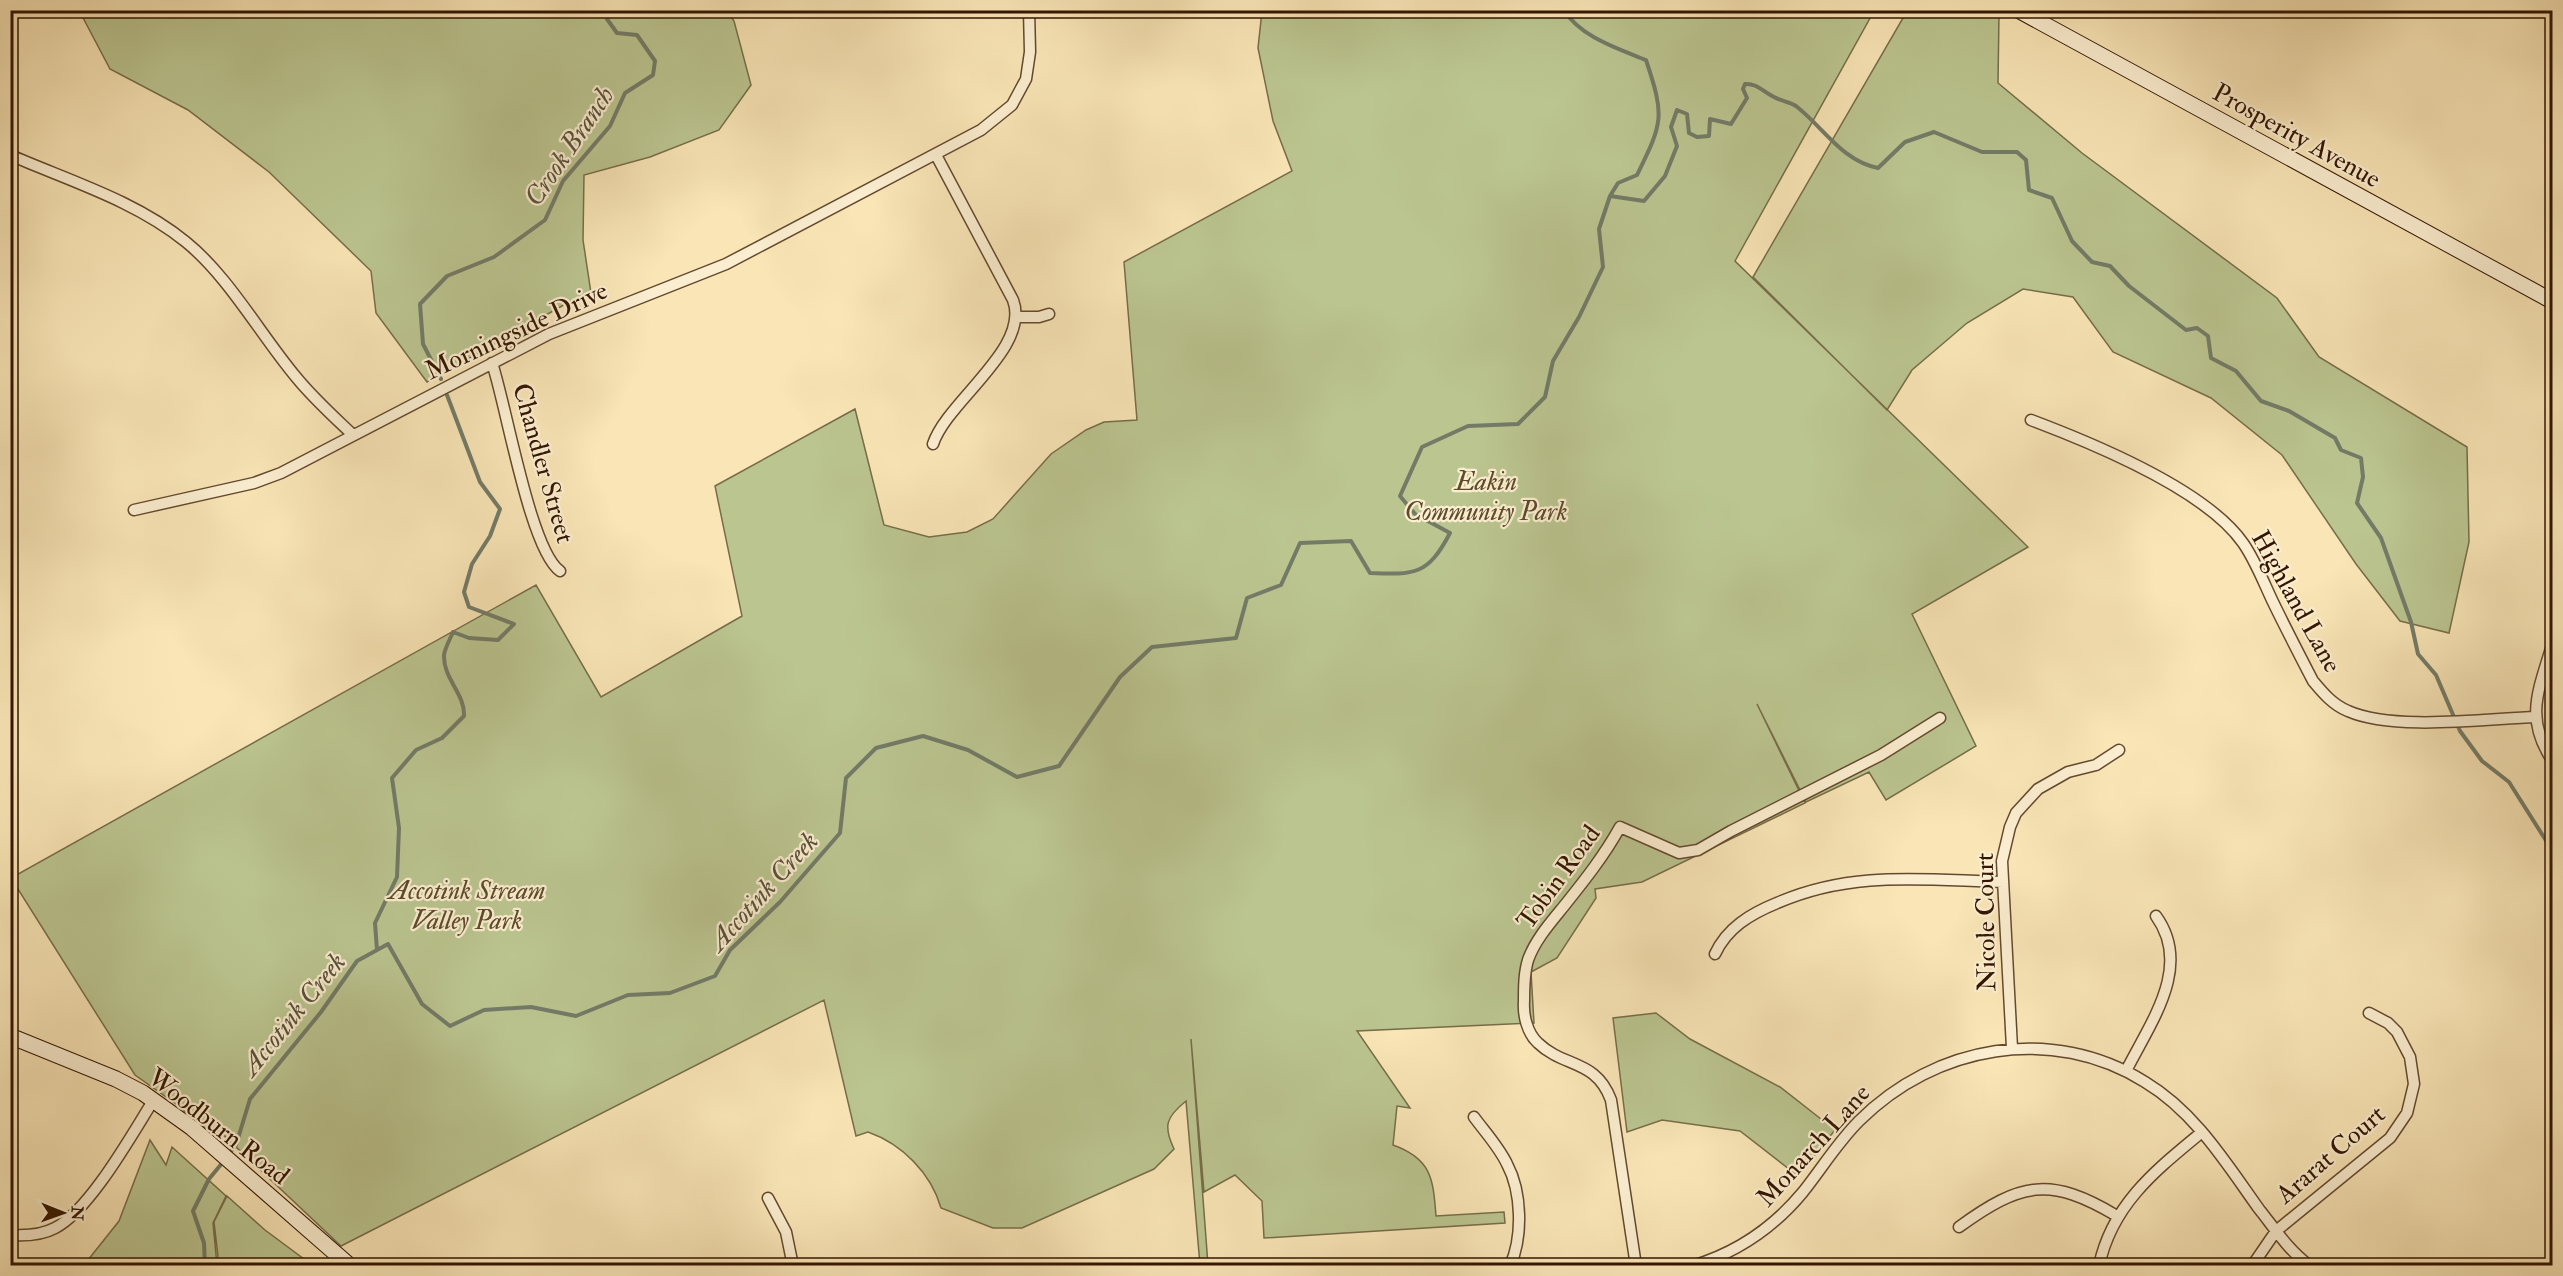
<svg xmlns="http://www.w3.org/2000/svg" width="2563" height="1276" font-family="'IM FELL Double Pica',serif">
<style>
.green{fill:#bbc590;stroke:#776d48;stroke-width:1.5}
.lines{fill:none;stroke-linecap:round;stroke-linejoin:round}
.stream{stroke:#737b67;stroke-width:4}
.street-casing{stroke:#64492e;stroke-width:13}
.secondary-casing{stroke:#331500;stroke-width:17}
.street{stroke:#fbeed0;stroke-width:10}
.secondary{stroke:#fbeed0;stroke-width:15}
.labels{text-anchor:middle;stroke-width:4.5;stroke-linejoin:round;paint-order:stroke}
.street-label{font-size:26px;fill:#331500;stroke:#fbeed0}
.park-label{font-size:26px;font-style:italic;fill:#5c4a2b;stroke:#fbeed0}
.water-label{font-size:27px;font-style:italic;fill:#58503c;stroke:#fbeed0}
</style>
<rect width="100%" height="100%" fill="#f9e5b6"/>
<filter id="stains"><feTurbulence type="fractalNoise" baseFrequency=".00333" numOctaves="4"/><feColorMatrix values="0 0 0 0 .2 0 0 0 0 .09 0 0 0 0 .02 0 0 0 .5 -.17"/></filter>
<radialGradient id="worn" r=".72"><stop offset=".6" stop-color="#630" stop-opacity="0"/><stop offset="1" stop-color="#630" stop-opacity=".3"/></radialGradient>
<!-- green -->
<path class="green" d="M726,10l8,11 17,64 -32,45 -69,27 -66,18 -1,65 8,53 -22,9 -142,80 -51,-69 -5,-42 -102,-99 -81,-62 -78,-41 -30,-57z
M1262,11h612l-139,250 293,286 -116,67 64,132 -90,54 -17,-28 -63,30 -49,-98 48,99 -163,79 -47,7 1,9 -39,60 -26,14 3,51 -177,8 53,77 -13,-2 -4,39c39,14 40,34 43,71l68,-4 1,11 -241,15 -2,-37 -27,-26 -31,17 -13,-153 17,226h-8l-14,-164c-20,16 -23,25 -12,48l-20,20 -132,59h-29l-52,-20c-10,-35 -39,-64 -73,-76l-12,4 -32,-136 -483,246 -122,-115 -4,6 -39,-33 -41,-29 -124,-197 525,-293 65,112 141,-81 -27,-130 140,-77 29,116 45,12 38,-5 26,-13 58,-65 35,-24 18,-8 33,-2 -13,-158 168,-91 -19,-50 -15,-73z
M1907,11l86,-1 6,4 -1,69 84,70 195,145 42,59 148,90 2,95 -20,91 -49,-12 -44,-57 -74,-109 -71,-57 -98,-46 -40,-55 -50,-8 -56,34 -55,47 -25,40 -134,-133z
M1656,1013l34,26 90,48 55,43 -37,46 -58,-45 -78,-11 -35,12 -14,-114z
M150,1140l16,25 6,-18 54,49 -13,27 4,42h-133l35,-44z
M227,1196l38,34 47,35h-93l-5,-43z"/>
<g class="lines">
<!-- stream -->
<path class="stream" d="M1610,196l34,5 21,-25 12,-30 -6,-19 6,-17 10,4 2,19 8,4 12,-1 1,-17 21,5 16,-26 -4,-9 2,-5c12,-1 18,8 29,13 7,4 16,5 22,9 27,21 46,55 82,62l27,-26 29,-10 48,20h35l9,8 3,30 23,8 20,43 20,21 18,4 19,20 57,44 11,-2 11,8 3,22 25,13 25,30 28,10 46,27 6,12 20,8 2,19 -6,26 24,35 30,84 7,32 18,21 24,56 22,30 27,21 43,68
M441,379l-18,-35 -3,-40 27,-28 47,-19 51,-37 18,-39 47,-55 15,-33 28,-18 2,-14 -18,-26 -20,-2 -10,-14 1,-9
M377,950l-2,-27 22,-46 2,-49 -7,-50 24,-28 26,-12 22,-22c1,-23 -21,-37 -20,-61 1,-7 6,-16 9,-23l16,6 29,2 16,-16 -45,-17 -5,-15 8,-28 18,-28 10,-27 -20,-27 -33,-87
M227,1156l9,-11 14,-46 71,-87 36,-51 31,-17 34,60 28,22 34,-16 47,-3 45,9 52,-21 42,-2 45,-17 15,-26 50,-48 60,-69 6,-55 30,-30 47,-12 45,14 49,27 42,-11 61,-89 32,-30 84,-9 11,-40 34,-13 19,-42 51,-2 19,32c45,2 58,2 80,-40l-35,-19 -15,-18 22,-49 46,-21 50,-2 27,-27 8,-36 26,-44 24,-50 -4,-38 11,-33 8,-13 19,-8c26,-53 28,-58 9,-115 -27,-11 -66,-23 -82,-50
M205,1266l-1,-23 -11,-32 16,-32 14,-17"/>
<!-- street casing -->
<g class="street-casing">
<path id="street" d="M10,155c60,26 126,46 176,87 43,35 74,92 110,135 17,21 37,39 57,58
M1017,317h22l10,-3
M492,363c14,41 38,187 68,208
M2031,420c61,23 175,70 212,123 12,17 20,38 29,57 13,27 27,54 41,81 10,12 20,24 35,30 45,20 136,8 187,6
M933,444c14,-43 98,-96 80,-144l-77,-145
M134,510l120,-27 27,-10 268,-139 177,-70 255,-134 31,-25 14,-26 4,-27 -1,-42
M2552,645c-13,44 -28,73 0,115
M1715,954c12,-26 35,-40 62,-51 75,-33 146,-23 226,-21
M2012,1048l-10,-187 8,-34 6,-14 22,-24 30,-17 28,-7 23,-15
M2126,1071c24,-48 67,-104 30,-155
M1474,1117c11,15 25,30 33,47 15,28 16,73 3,102
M768,1198l18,34 7,34
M1959,1227c62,-45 91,-51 158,-11
M10,1235c16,1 32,0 45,-7 35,-18 77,-94 98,-127
M1636,1266l-25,-166c-15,-41 -47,-32 -73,-57 -11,-10 -15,-28 -14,-42 0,-14 0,-28 4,-41 7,-20 23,-38 36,-54 20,-25 40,-50 56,-79l59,26 19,-3 33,-19 150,-76 59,-37
M1692,1266c44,-13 82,-39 111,-74 19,-24 35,-50 56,-71 76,-76 193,-97 286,-39 50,30 81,81 114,127 16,20 30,42 51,57
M2099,1266c13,-62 57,-96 103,-134
M2252,1266l24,-35 114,-93 17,-25 7,-29 -4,-27 -13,-25 -9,-9 -19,-10"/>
</g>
<!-- secondary casing -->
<g class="secondary-casing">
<path id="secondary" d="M2018,10l534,291
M10,1036l106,43 27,14 49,35 158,138"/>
</g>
<!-- street -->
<use href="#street" class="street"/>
<!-- secondary -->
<use href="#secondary" class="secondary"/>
</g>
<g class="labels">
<!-- street labels -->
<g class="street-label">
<text transform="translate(2297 135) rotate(29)" y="9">Prosperity Avenue</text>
<text transform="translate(516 330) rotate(-25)" y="9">Morningside Drive</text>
<text transform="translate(544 463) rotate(74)" y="9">Chandler Street</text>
<text transform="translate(2297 601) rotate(61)" y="9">Highland Lane</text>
<text transform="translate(1558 877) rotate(-54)" y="9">Tobin Road</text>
<text transform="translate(1985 922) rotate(-91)" y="9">Nicole Court</text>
<text transform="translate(219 1126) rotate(38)" y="9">Woodburn Road</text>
<text transform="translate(1813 1145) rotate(-48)" y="9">Monarch Lane</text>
<text transform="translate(2330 1154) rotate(-41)" y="9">Ararat Court</text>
</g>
<!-- park labels -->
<g class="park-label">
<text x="1486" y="490">Eakin<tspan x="1486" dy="30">Community Park</tspan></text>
<text x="467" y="899">Accotink Stream<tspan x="467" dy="30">Valley Park</tspan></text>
</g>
<!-- water labels -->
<g class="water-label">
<text transform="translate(569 146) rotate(-56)" y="9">Crook Branch</text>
<text transform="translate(763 891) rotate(-48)" y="9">Accotink Creek</text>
<text transform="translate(293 1014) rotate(-51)" y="9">Accotink Creek</text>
</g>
</g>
<!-- margin -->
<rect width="2563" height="1276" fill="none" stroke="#f9e5b6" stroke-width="36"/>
<rect x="12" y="12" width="2539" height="1252" fill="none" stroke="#331500" stroke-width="3"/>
<rect x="18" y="18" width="2527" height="1240" fill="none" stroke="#331500" stroke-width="1.5"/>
<!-- north arrow -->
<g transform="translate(63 1213) rotate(91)" stroke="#fbeed0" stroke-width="4.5" paint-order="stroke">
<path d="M0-4.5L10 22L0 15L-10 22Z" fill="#331500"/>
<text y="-9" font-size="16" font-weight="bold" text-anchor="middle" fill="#331500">N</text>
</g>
<rect width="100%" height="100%" filter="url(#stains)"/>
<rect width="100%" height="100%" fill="url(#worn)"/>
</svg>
